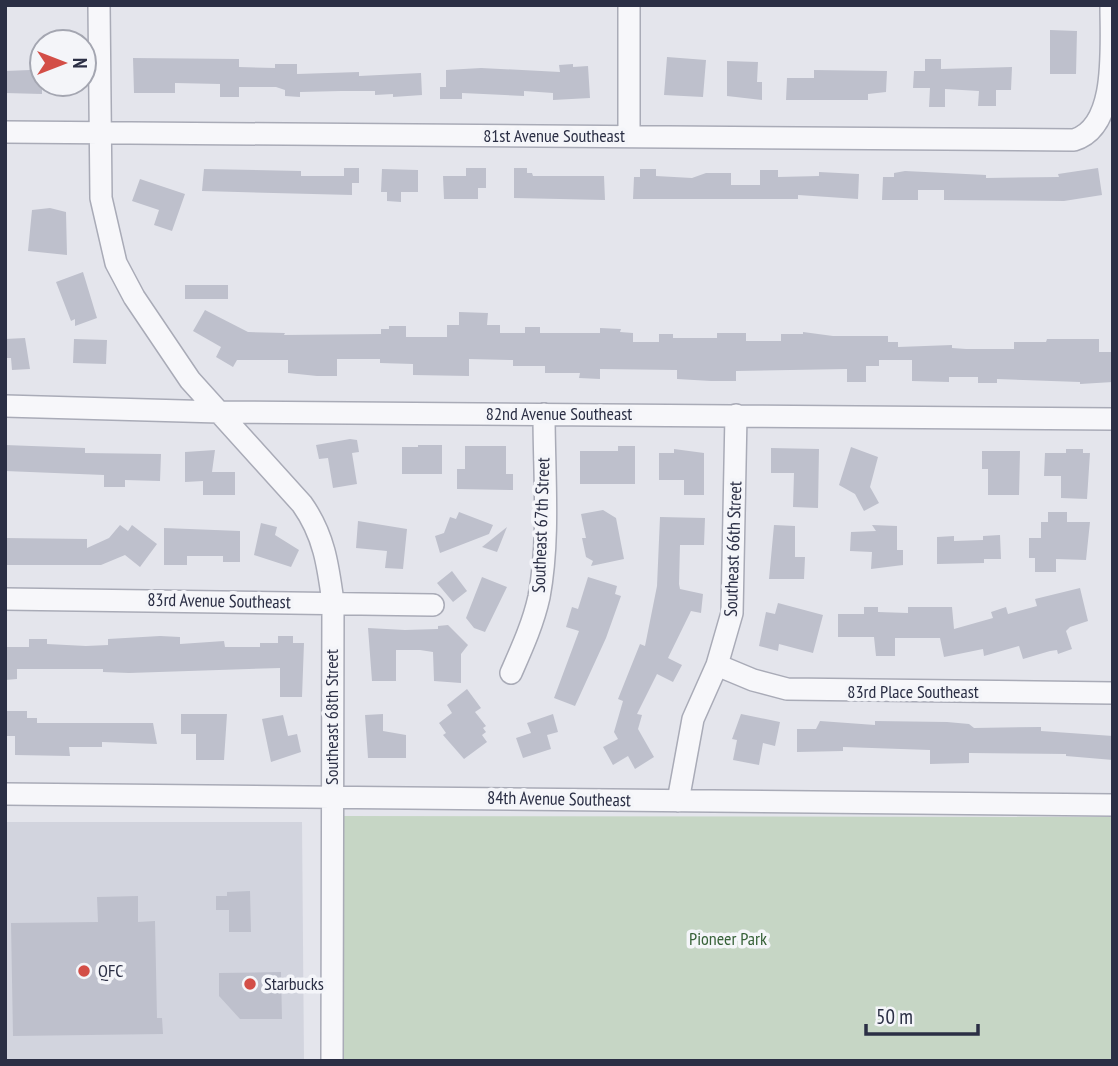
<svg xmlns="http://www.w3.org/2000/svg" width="1118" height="1066" font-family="'PT Sans Narrow',sans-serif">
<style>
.built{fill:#d2d4de}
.green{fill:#c6d6c5}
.building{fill:#bec0cc}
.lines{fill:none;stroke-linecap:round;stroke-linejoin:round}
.minor-casing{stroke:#a9abb7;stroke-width:24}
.minor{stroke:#f7f7fa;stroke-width:21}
.poi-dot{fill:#d34e47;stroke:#f4f5f9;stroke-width:2.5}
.labels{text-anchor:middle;stroke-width:7;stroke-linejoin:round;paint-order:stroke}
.street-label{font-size:18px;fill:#2b2f45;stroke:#f4f5f9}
.park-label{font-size:18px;fill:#376138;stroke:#f4f5f9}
.poi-label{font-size:18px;fill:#2b2f45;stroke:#f4f5f9;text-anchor:start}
</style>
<rect width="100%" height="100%" fill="#e4e5ec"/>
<!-- built -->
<path class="built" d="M5,822h297l2,239h-299z"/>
<!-- green -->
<path class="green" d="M342,816l771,1v244h-770z"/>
<!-- building -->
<path class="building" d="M1050,30l27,1 -1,43h-26z
M30,57h12v37l-37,-1v-22l25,-1z
M667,57l39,3 -3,37 -39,-2z
M133,58l106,1v8l36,1v-4h22v10l62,-2v4l62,-3 1,22 -29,2v-3l-18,1v-4h-34l-41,1v5l-15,-1v-6l-9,-3h-37v10h-19v-13l-45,-1v10h-41z
M925,59h16v10l71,-2 -1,23h-15v16h-18l1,-15 -34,-2v18h-16l1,-19h-17l1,-17h11z
M727,61l31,1 -1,20h5v18l-35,-4z
M573,64v3l15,-1 2,32 -37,2v-7l-29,-2v5l-62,-3v6h-22v-12h6v-17l35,-2 79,4 -1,-7z
M814,70l73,1 -1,21 -18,2v6h-82l1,-22h27z
M344,168h15v15h-7v12l-150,-4 2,-22 97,2v5h43z
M466,168h20v20h-8v11h-34l-1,-23h23z
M514,168h13v5h5l1,3h71l1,24 -91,-2z
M1098,168l4,27 -38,6 -120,-1v-10h-26v10h-36l1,-23h11v-4l11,-2 81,4v3l73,-1 -1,-3z
M382,169l36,1v22h-17v10l-14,-1v-9h-6z
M640,169h16v7l36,2 14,-5h25v12h29v-15h18v7l41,-1v-4l40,2 -1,25 -60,-4v4h-165l1,-22h6z
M140,179l45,15 -13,37 -18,-6 5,-15 -27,-9z
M50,208l16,4 1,43 -39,-4 4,-41z
M83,272l14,46 -22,8v-7l-4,2 -15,-39z
M185,285h43v14h-43z
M205,310l43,22 37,1 -1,2 97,-1v-5h8v-3h17v11h41v-12h12v-13l29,1 -1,12h13v8h25v-6h15v6h60v-5l21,1 -1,3 13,1v9h26v-8h14v4h44v-5h29v8h35v-7h22v-2l30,4h55v6h10v5l54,-2v3l14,1h48v-7h32l1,-3h52v13h14v30l-33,2v-2l-83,-3v4h-19v-6h-29v5l-37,-1v-21h-33v6h-13v16h-19v-13l-111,2v10h-25l-34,-2v-9l-77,-1v10l-21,-1 1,-5h-35v-7h-32v-6l-44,-1v17l-56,-1v-11l-33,-1v-4h-43v17h-20l-29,-3v-13h-51l-4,7 -17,-10 5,-10 -28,-16z
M25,338l5,31 -18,1 -1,-12h-6v-19z
M74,339l33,1 -1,24 -33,-1z
M350,439l7,1 2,12 -7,1 5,31 -24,4 -5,-30 -9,1 -3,-14z
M5,445l80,3v5l76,1 -1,27 -35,-1v7h-21v-12l-99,-4z
M418,445h24v29h-40v-27h16z
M465,446h41v28h7v16l-56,-1v-20h8z
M618,446h17v38h-55v-33h38z
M851,447l27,10 -8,30 9,16 -15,8 -9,-17 -16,-9z
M771,448l48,1 -1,59 -25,-1 1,-34h-23z
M674,449l30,4v42h-20v-15h-25v-27h15z
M1066,449h17v4h7l-3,46 -26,-1v-22h-17l1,-23h21z
M215,450l-3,22h23v23h-32v-14l-18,1v-30z
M982,451h38l-1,44h-31v-26h-6z
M603,510l13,8 8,41 -33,7 2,-5 -7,-4 -4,-19h4l-5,-24z
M459,512l34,13 -4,9 -49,19 -5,-17 9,-3 6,-16 6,2z
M1048,512h19v10h23l-4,38 -30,-1v13h-21v-14h-6v-20h12v-16h7z
M660,517l45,1 -1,27h-24l-1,39 1,5 23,5 -2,19 -10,-2 -23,47 14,7 -9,17 -16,-8 -20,40 5,1 -4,14 16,28 -19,12 -7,-13 -15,9 -10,-18 15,-8 -4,-7 9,-31 -5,-2 22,-55 5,2 12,-60z
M358,521l49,8 -4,40 -18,-1 2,-17 -31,-3z
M261,523l16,4 -2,8 24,15 -8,17 -37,-12z
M120,525l8,6 4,-6 25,19 -17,23 -15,-12 -24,10h-96v-27l82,1v9l22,-10z
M774,525l21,1v31h10l-1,22h-35z
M872,525l25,1v24h6v15l-32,4 1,-17 -22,-1 1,-19 25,-1z
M507,527l-10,25 -15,-5z
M164,528l76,3v31h-17v-6h-36v9h-23z
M1000,535l1,24h-17v4l-47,1v-27l17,-1v5l29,-1v-4z
M452,571l15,20 -14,11 -16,-19z
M482,577l25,10 -22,45 -11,-4 -8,-10z
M588,577l29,9 -2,8 6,2 -15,42 -31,68 -21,-8 25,-67 -13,-4 6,-20 6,2z
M1080,588l8,33 -18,6 -4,4 6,18 -14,5 -1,-4 -7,1 -27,8 -4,-13 -35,10 -1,-7 -39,8 -4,-19h-45v18h-19l-2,-19h-36v-23h26v-7h14v5l30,1v-6h44l2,22 39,-11 -2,-6 15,-5 2,7 29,-8 -2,-7z
M778,603l45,12 -10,38 -34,-9 -1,7 -19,-5 7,-34 9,2z
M448,625l20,20 -7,9v29l-27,-2 -1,-29 -13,-2h-24v31h-24l-4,-53 37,2 33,-1v-3z
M160,636l20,1v7l44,-3 1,6h35v-4h18v-7h15v7h11l-2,54h-22v-29l-151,5 -26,-1v-3h-86v10l-12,1v-33h24v-8h18v5l39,2 22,-1v-6z
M467,689l14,19 -6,4 11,14 -3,2 3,4 -4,3 5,7 -23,17 -21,-24 3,-2 -7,-10 13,-10 -5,-8z
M7,711h20v7h10v5h116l4,21 -55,-2v5h-33l1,9 -55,-1v-19h-10z
M181,714h46l-3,46h-28v-26h-15z
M383,714v17l23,4v23h-38l-3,-43z
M553,714l5,18 -11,3 4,14 -28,9 -7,-20 15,-5 -4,-10z
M741,714l39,8 -5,24 -12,-3 -4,22 -26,-5 4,-20 -5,-1z
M283,715l5,21 9,-2 4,18 -30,10 -9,-43z
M820,721l55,4v-4l72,1 22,2 5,4 67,-1v4l72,5v24l-47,-4v-2l-97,-1v10l-39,1v-14l-87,-3v4l-46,1v-23h19z
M250,891l1,41h-22v-22h-13v-14h11v-4z
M138,896v26l17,-1 2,97h5l1,16 -150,2 -2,-113 87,-1 -1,-25z
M281,972l1,47h-42l-21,-23v-23z"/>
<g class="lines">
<!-- minor casing -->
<g class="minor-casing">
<path id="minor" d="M99,5l2,193 15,65 18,34 56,83 112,124c22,31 26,61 31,98l-1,459
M5,132l1069,8c44,-13 37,-93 37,-135
M629,136v-131
M5,406l214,6 894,7
M5,599l428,6
M717,665l36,15 34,9 326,4
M511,673c11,-25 22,-49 28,-76 11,-59 5,-123 5,-183
M5,794l1108,11
M678,801l15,-82 24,-54 15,-52 4,-198"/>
</g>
<!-- minor -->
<use href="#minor" class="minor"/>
</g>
<!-- markers -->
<g class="poi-dot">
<circle cx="84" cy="971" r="7"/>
<circle cx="250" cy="984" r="7"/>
</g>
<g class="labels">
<!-- street labels -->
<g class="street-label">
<text x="554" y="142">81st Avenue Southeast</text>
<text x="559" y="420">82nd Avenue Southeast</text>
<text transform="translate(541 525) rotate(-88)" y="6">Southeast 67th Street</text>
<text transform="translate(733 549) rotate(-88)" y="6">Southeast 66th Street</text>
<text transform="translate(219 601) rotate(1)" y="6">83rd Avenue Southeast</text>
<text x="913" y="698">83rd Place Southeast</text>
<text transform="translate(332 717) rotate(-90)" y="6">Southeast 68th Street</text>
<text transform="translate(559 799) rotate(1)" y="6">84th Avenue Southeast</text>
</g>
<!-- park labels -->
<g class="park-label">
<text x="728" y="945">Pioneer Park</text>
</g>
<!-- poi labels -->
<g class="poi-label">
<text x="98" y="977">QFC</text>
<text x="264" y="990">Starbucks</text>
</g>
</g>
<!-- border -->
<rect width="1118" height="1066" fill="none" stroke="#2b2f45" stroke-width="14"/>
<!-- north arrow -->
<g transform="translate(63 63) rotate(90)"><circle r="33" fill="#f4f5f9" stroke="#a4a6b1" stroke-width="2"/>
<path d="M0-5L12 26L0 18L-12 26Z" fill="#d34e47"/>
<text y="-10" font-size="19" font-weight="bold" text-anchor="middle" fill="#2b2f45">N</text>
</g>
<!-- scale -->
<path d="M866 1024v10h112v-10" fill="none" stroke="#2b2f45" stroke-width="3.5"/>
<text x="876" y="1024" font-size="21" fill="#2b2f45" stroke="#f4f5f9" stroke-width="5" paint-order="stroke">50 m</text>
</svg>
